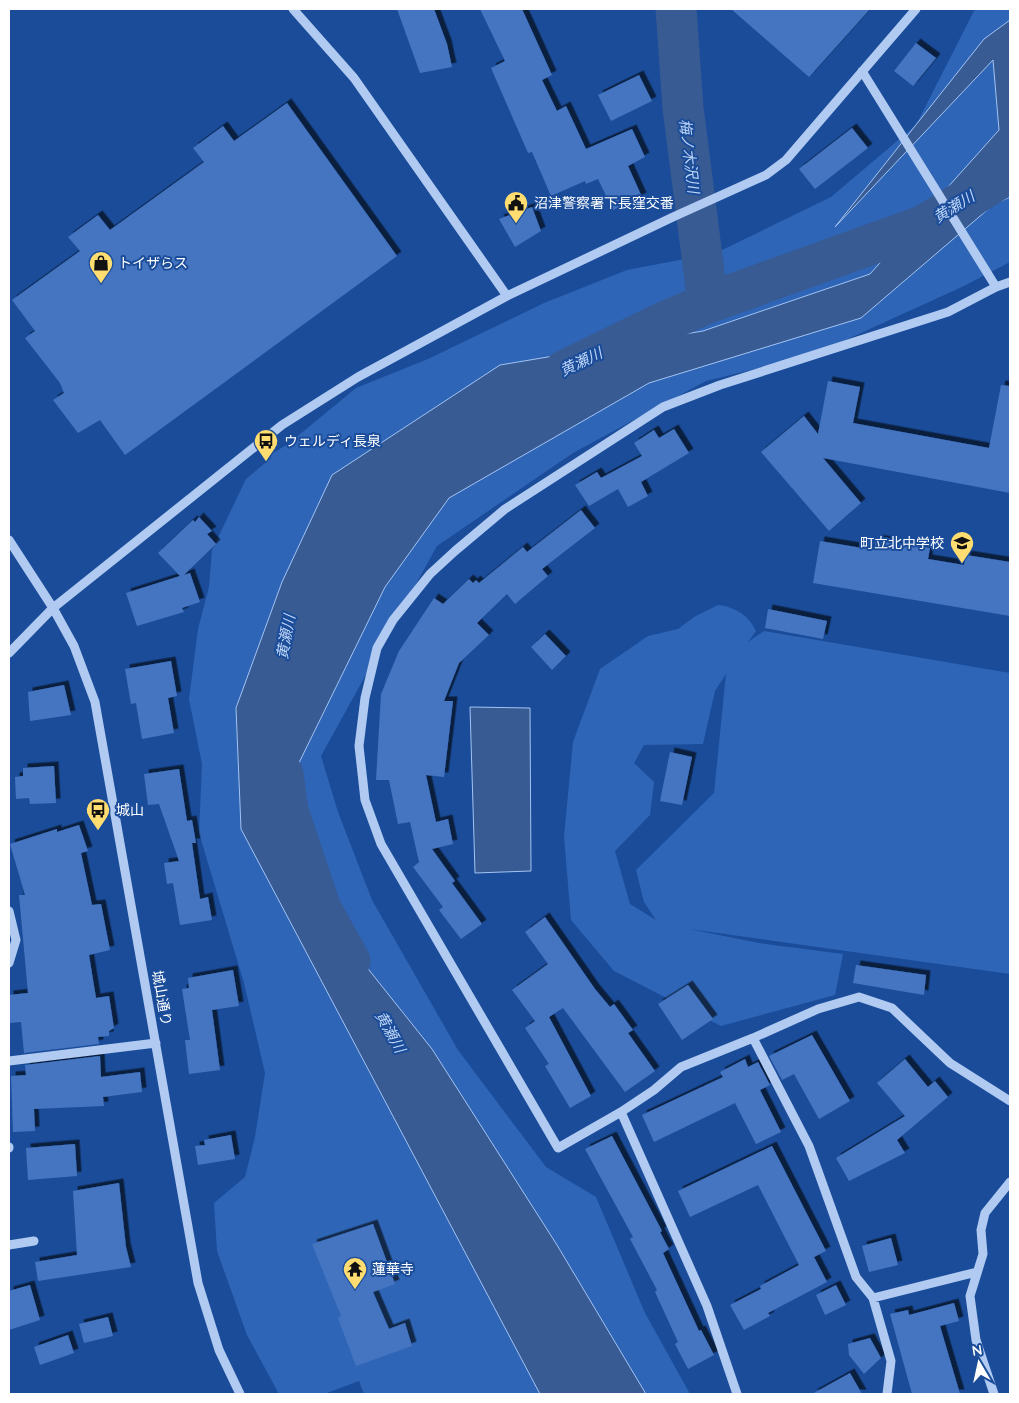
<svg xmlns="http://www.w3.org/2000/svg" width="1019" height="1403" font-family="Quicksand,'Noto Sans JP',sans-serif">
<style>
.green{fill:#2e65b7;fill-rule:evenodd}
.water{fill:#385b93;stroke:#a3c4f3}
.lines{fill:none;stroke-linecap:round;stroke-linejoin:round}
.river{stroke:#385b93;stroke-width:41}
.building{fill:#4475c1;filter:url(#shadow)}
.minor{stroke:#b0caf1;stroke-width:9}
.labels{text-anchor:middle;stroke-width:4;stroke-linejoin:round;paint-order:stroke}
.poi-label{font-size:14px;fill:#fff;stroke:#1a4c9a;text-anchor:start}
.street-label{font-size:14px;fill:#fff;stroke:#1a4c9a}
.water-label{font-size:15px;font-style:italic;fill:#bdd5f7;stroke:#1a4c9a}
</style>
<defs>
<filter id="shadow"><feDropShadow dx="4.5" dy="-4.5" stdDeviation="0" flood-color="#0009"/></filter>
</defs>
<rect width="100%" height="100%" fill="#1a4c9a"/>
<!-- green -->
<path class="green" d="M975,9h35v253l-46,24 -149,68 -109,27 -133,72 -136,93 -116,210 17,56 34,88 86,150 88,117 50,30 49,116 45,81h-326l-5,-13 -35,13h-45l-32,-59 -30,-84 -3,-48 31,-26 10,-40 10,-64 -21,-90 -45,-150 3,-69 -13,-65 9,-70 11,-42 3,-37 34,-71 24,-20 3,-6 15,-9 68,-56 72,-29 116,-56 83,-33 89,-17 115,-56 85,-72z
M718,605c18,2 30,10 38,26l-8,11 16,-11 246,42v301l-321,-45 70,14 84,11 -8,41 -114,31 -107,-55 -43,-51 -7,-83 9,-95 27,-73 48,-33 30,-7 16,-12zM726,674l-12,119 -78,77 8,32 12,18 -26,-16 -15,-53 35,-36 4,-33 -20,-19 10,-18 59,-1 12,-53z"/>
<!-- water -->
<path class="water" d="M1010,20v177l-17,8 -132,113 -212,65 -200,115 -64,89 -91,186v103l138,173 125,196 89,149h-106l-299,-565 -5,-121 46,-126 50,-107 168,-110 203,-34 167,-57 129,-144 -6,-70 -158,167 149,-188z
M470,707l60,1 1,163 -56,2z"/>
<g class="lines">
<!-- river -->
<path class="river" d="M676,9l7,99 25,195
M564,371l98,-48 46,-20 217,-78 85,-53
M283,774l5,37 33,98 29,52"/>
</g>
<!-- building -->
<path class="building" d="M397,9h37l13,35 5,23 -32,6z
M480,9h42l30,66 -10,5 15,31 9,-5 20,43 46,-20 13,28 -17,9 14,31 -29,13 -15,-31 -12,5 -1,-3 -34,15 -19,-44 -4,1 -37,-85 14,-7z
M731,9h139l-61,68z
M916,43l20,15 -23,28 -19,-15z
M639,75l13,26 -41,20 -13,-26z
M287,103l110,153 -272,199 -25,-35 -22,13 -25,-33 11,-7 -4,-10 -35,-45 10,-7 -23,-31 68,-49 -12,-14 30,-22 12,15 94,-68 -11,-14 30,-22 11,15z
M852,128l16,20 -53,41 -16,-20z
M532,207l9,24 -26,16 -16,-28z
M828,381l32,6 -7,36 136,25 12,-63 9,1v107l-187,-35 38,45 -32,28 -68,-79 43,-36 14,18z
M674,429l15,24 -48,29 7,14 -20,11 -10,-18 -29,17 -14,-21 22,-13 4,6 41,-22 -8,-13 20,-13 5,8z
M581,510l14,18 -53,41 6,7 -33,28 -8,-10 -30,29 12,12 -30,28 -15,38h9l-9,76 -18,-2 10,47 12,-3 5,25 -21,5 23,32 -3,2 30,41 -21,15 -22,-29 4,-3 -30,-40 6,-5 -9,-40 -12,2 -9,-44h-13l5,-86 18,-43 35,-53 9,6 26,-25 4,4 3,-3 3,3 44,-36 4,5z
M199,517l13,14 -5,3 9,10 -32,31 6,-2 10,29 -18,6 2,4 -47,14 -11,-33 54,-17 -22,-23 35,-33 2,2z
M876,539l54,9 -2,11 36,6 2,-10 44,7v54l-197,-33 7,-42 54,9z
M768,609l59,12 -4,18 -58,-11z
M545,634l21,22 -14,14 -21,-23z
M171,661l6,35 -9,2 6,35 -32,6 -6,-36 -5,1 -6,-35z
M64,685l7,30 -41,6 -2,-29z
M670,752l22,5 -10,48 -22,-4z
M54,766l2,37 -26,1 -1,-6 -13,1 -1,-22 8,-1v-8z
M179,769l8,52 5,-1 4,23h-4l8,56 8,-2 4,23 -32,5 -7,-42 -6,1 -3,-21 15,-2 -20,-57 -11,1 -4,-31z
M79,825l9,26 -7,2 11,52 9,-1 9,46 -21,5 7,43 13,-2 5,32 -5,3v5l-11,1 1,7 -75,9 -3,-31 -11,1 -1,-14v-14l19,-2 -9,-98h6l-15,-51 47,-15v3z
M545,917l50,72 15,18 4,-3 19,26 -5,3 27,38 -30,21 -62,-84 -14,9 42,79 -21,12 -25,-42 4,-2 -24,-36 10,-7 -23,-31 36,-26 -23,-32z
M856,965l70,10 -2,20 -71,-12z
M233,970l6,36 -27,4 8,60 -31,4 -4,-34h5l-8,-51 7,-1 -1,-10z
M688,985l25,34 -31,21 -24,-36z
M812,1035l38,66 -31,18 -25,-45 -12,6 -13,-24z
M100,1056l1,21 39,-5 2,20 -39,5 1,9 -70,3 1,22 -22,1 -2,-56 15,-1 -1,-10z
M745,1059l3,8 10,-5 12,23 -10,5 21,42 -25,12 -21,-41 -81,39 -12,-27 81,-38 -3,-5z
M905,1059l23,28 7,-6 13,16 -51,43 8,13 -56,28 -13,-23 69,-42 -28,-33z
M231,1135l4,24 -37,6 -3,-19 10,-1 -1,-5z
M612,1136l50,95 -2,1 9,17 -6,4 36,78 2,-1 13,25 -26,14 -13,-25 3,-2 -23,-50 2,-2 -27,-51 3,-2 -48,-88z
M75,1144l2,32 -49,4 -2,-32z
M772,1146l54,105 -12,6 13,25 -59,31 2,3 -26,14 -14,-25 31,-16 -1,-3 39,-21 -41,-80 -68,32 -12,-26z
M119,1183l7,64 5,20 -93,14 -3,-19 42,-7 -4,-64z
M373,1224l22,60 -22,8 16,37 16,-6 7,23 -56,20 -18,-48 3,-2 -29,-72z
M891,1238l7,27 -29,7 -7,-26z
M30,1285l10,35 -31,10v-39z
M836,1285l10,20 -21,10 -9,-20z
M954,1303l5,18 -19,5 20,68h-48l-22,-80 18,-4 1,5z
M108,1317l5,19 -29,7 -5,-19z
M68,1335l6,18 -34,12 -6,-18z
M870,1338l11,20 -17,16 -15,-19 -1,-11z
M850,1373l12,21h-50z"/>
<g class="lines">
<!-- minor -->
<path class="minor" d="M293,9l61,69 153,218
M862,71l134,216 14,-5
M996,287l-48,25 -228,73 -57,22 -158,102 -50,42 -25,23 -37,46 -16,28 -12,50 -6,48 6,54 16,44 177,304 63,-36 33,-22 27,-23 72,-29 65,-29 41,-12 33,11 58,55 60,38
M9,540l44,68 21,38 21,56 103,581 21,67 21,44
M9,653l44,-45 229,-183 76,-48 149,-81 166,-79 93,-42 20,-15 130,-151
M9,911l7,29 -7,23
M753,1038l56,108 47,131 17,21 104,-26
M9,1061l147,-18
M621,1112l86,194 30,88
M9,1148v-1
M9,1245l25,-4
M873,1298l18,63 -4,33
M994,1394l-18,-54 -6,-44 13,-42 -2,-24 4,-17 25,-31"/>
</g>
<!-- icons -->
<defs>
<g id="civic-pin" transform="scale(1.25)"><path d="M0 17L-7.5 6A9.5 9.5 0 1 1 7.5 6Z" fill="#ffdd70" stroke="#1a4c9a"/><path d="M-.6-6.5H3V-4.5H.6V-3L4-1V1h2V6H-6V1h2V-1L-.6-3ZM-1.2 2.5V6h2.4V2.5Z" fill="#111"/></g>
<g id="shop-pin" transform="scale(1.25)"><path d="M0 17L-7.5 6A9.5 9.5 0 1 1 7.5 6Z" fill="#ffdd70" stroke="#1a4c9a"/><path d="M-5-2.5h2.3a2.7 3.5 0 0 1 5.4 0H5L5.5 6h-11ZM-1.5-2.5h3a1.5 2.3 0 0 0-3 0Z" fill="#111"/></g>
<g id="bus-pin" transform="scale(1.25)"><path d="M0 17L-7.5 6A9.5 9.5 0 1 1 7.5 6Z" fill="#ffdd70" stroke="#1a4c9a"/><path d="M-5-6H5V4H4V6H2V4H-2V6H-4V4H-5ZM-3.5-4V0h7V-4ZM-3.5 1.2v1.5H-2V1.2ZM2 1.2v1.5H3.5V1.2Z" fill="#111"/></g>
<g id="school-pin" transform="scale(1.25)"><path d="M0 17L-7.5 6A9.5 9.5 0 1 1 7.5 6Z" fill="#ffdd70" stroke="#1a4c9a"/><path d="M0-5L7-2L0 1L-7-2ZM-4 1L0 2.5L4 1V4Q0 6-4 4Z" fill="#111"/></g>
<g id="temple-pin" transform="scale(1.25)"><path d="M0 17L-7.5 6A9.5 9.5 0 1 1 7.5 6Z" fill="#ffdd70" stroke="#1a4c9a"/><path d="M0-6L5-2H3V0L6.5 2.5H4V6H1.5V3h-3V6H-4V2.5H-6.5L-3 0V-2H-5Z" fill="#111"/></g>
</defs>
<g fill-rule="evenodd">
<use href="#civic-pin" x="516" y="203"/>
<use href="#shop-pin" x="101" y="263"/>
<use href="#bus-pin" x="266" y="441"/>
<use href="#school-pin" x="962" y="543"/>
<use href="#bus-pin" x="98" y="810"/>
<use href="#temple-pin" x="355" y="1269"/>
</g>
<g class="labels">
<!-- poi labels -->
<g class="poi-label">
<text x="534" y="208">沼津警察署下長窪交番</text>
<text x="118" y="268">トイザらス</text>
<text x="284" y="446">ウェルディ長泉</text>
<text x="944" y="548" text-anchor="end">町立北中学校</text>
<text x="116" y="815">城山</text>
<text x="372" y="1274">蓮華寺</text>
</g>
<!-- street labels -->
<g class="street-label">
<text transform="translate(162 998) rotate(80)" y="5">城山通り</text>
</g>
<!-- water labels -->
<g class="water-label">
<text transform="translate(689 156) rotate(83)" y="5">梅ノ木沢川</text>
<text transform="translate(954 207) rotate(-32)" y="5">黄瀬川</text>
<text transform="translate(581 362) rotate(-26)" y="5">黄瀬川</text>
<text transform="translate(286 637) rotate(-80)" y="5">黄瀬川</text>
<text transform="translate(390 1032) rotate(61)" y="5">黄瀬川</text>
</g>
</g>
<!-- border -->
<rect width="1019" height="1403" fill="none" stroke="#ffffff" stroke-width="20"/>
<!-- north arrow -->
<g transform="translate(979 1363) rotate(351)" stroke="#1a4c9a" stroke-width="4" paint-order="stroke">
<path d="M0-4L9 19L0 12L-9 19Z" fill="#ffffff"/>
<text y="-8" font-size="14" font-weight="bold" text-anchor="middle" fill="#ffffff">N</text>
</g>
</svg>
